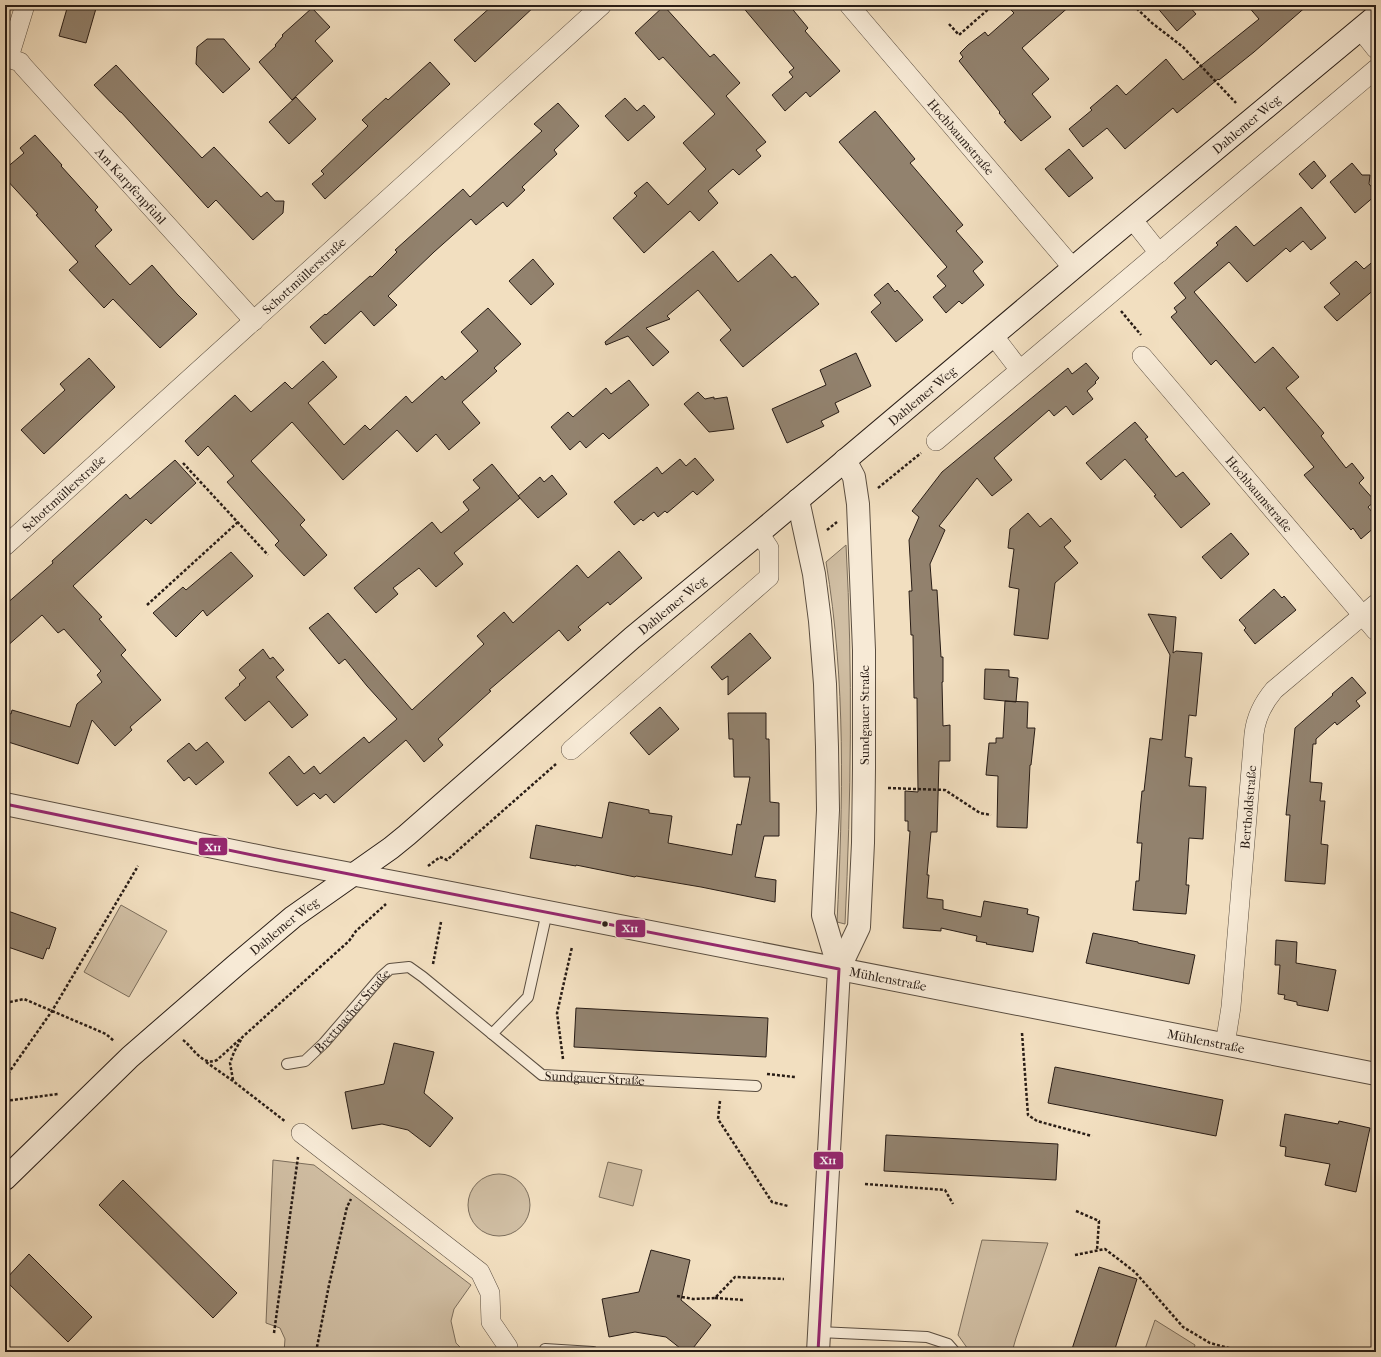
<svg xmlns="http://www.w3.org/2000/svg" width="1381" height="1357" font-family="'IM FELL French Canon',serif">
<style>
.green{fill:#d0bea3;stroke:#7c6e5c}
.building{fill:#92826e;stroke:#291d16}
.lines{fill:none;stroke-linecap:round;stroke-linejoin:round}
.service-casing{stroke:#5b4e40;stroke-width:12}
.minor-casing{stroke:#5b4e40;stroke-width:20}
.tertiary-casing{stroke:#5b4e40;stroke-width:24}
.secondary-casing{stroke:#291d16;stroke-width:24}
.path{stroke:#291d16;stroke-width:2.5;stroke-dasharray:3 2;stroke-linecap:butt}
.service{stroke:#f7ead6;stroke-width:10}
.minor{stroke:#f7ead6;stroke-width:19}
.tertiary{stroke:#f7ead6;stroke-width:22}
.secondary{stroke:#f7ead6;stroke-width:22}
.bus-1-casing{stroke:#f7ead6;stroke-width:6}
.bus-1{stroke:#95276e;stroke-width:3}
.bus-dot{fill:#291d16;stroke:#f7ead6;stroke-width:1.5}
.labels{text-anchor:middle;stroke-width:3.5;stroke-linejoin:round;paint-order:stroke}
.street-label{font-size:13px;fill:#291d16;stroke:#f7ead6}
.line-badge{stroke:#f7ead6;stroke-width:1.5}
.badge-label{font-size:11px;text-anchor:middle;font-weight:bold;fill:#fff}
</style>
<rect width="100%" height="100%" fill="#f2dfc0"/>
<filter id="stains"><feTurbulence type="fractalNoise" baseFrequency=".005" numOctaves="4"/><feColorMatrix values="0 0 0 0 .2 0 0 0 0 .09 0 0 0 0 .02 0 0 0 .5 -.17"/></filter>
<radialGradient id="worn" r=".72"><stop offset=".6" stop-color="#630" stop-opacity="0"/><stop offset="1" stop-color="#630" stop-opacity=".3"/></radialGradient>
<!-- green -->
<path class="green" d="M846,545c7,127 5,253 -1,379l-8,-2c6,-120 9,-241 -11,-360z
M121,905l46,26 -38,66 -45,-25z
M273,1160l41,5 157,120 -17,24 -3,12 5,22 9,9h-181l1,-13 -5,-11 -14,-5z
M608,1162l34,8 -9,36 -34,-9z
M468 1205a31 31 0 1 1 62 0a31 31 0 1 1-62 0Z
M982,1240l66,3 -32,95 -4,14h-42l-12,-17z
M1155,1320l40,25 -2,7h-49z"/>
<!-- building -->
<path class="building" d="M68,5h29l-11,38 -27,-7z
M493,5h43l-61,57 -21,-22z
M741,5h48l19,23 -3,3 35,40 -30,26 -4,-5 -21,19 -13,-16 21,-18 -4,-5 5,-4z
M1006,5h65l-49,43 27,31 -17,15 19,23 -30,24 -17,-19 2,-1 -7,-8 1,-1 -41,-51 4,-4 -3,-4 8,-8 17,-13 3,4 26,-23z
M1155,5h33l8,9 -19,17z
M1247,5h61l-54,47 -35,28 -1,-1 -41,34 -4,-5 -48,41 -18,-21 -24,19 -14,-18 23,-19 -2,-2 27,-23 9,10 40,-36 17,21 76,-61z
M664,6l46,51 4,-3 26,29 -14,13 40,46 -10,8 5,6 -22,19 -6,-6 -25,22 10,12 -19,18 -9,-10 -46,42 -31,-35 24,-22 -3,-3 13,-11 21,23 38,-36 -23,-26 32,-29 -52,-57 -4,3 -24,-27z
M312,8l18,19 -15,14 18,20 -41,39 -33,-38 17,-16 -1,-1 8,-9 -1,-1z
M207,39h17l26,30 -27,24 -27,-29 1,-17z
M430,62l20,22 -125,115 -13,-15 12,-10 -3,-3 47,-45 -6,-6 24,-22 2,2z
M116,65l86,93 12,-11 47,50 6,-5 8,9h9l-1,12 -30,27 -37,-40 -8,8 -87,-96h-1l-26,-27z
M296,97l20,22 -27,25 -20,-22z
M625,98l12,13 7,-6 11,12 -27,24 -23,-25z
M558,103l21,23 -25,24 3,4 -35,33 3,3 -18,17 -4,-5 -27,23 -5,-6 -37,33 -46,44 9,9 -23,21 -13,-15 -36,33 -15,-17 15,-13 1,1 44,-39 2,1 25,-25 -2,-2 68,-61 7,8 72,-66 -8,-7z
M875,111l40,48 -5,4 53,62 -7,6 27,31 -10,9 11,14 -22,19 -3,-3 -13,12 -13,-16 13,-11 -9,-10 10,-9 -108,-125z
M35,135l27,30 -1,1 37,41 -3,3 17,20 -17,16 35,39 22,-20 25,29 20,20 -37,34 -47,-49 -9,9 -35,-38 9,-8 -42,-47 2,-1 -33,-36v-9l19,-16 -4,-5z
M1069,149l24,29 -24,19 -24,-28z
M1314,161l12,15 -14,13 -13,-15z
M1352,163l10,12h8l-1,9 7,8v3l-21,18 -25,-31z
M1301,207l25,31 -15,12 -8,-9 -13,11 -4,-4 -39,34 -18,-20 -35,30 61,71 18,-16 26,30 -13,11 38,45 -3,3 25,32 6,-5 12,15 -5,5 16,18 -7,6 8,10v9l-15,13 -8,-11 -2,2 -47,-55 10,-8 -50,-60 -4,4 -44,-51 -5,5 -40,-48 6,-5 -3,-4 12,-10 -12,-15 44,-38 -2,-2 20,-17 18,20z
M713,251l25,31 33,-28 21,24 3,-2 24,28 -76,63 -23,-27 11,-10 -33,-40 -31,26 3,3 -24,9 23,24 -16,14 -25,-30 -22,9 -1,-3z
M533,259l21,25 -23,21 -22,-24z
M1376,259v29l-39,33 -13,-14 16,-13 -10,-11 26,-22 8,8z
M888,283l7,9 2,-2 26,30 -27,22 -25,-30 10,-9 -7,-8z
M488,308l33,36 -27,24 3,3 -35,31 18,21 -31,27 -13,-16 -19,18 -20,-22 -54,50 -51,-58 -41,39 54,59 -5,5 27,30 -23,21 -29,-31 4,-4 -52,-59 7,-6 -26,-30 -10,10 -13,-15 50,-46 16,17 34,-30 7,7 31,-28 14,16 -29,26 36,42 21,-20 5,5 36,-34 6,7 30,-27 3,4 33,-29 -17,-19z
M856,353l15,33 -36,17 4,9 -18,9 3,5 -37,17 -15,-34 54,-24 -6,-15z
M89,358l26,29 -71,67 -23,-24 44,-40 -5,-6z
M1086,363l13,15 -4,4 1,1 -9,8 6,8 -20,16 -7,-9 -12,10 -5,-6 -55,48 18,22 -20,16 -15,-18 -38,48 6,4 -15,34 2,26h5l4,67h2v25h-1l1,44 7,-1v36h-11l-2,71h-6l-4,43h2l-2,23 16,2v9l38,8 3,-16 44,8 -1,5 12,3 -6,35 -47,-8 1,-1 -11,-2 1,-5 -36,-8v3l-38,-3 7,-97h-2v-10h-3v-30l13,1 -1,-94h-3l-1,-63h-2l-2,-44h3l-3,-51 10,-23 -7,-6 30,-39 126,-104 4,6z
M629,380l20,25 -40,34 -6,-6 -17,15 -6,-7 -10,9 -19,-23 17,-15 5,5 33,-29 5,6z
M698,392l7,7 9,-2v2l13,-2 7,32 -25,3 -25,-28z
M1135,422l13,15 -3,2 31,38 7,-5 27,32 -29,24 -27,-32 2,-1 -31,-36 -24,21 -15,-17z
M695,458l19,22 -17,15 -4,-4 -26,22 -2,-2 -7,6 -4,-5 -11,9 -2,-2 -7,6 -20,-23 43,-35 5,7 18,-15 6,7z
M175,460l21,23 -45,41 -5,-5 -73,67 29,31 -3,2 27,31 -5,5 40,45 -31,27 2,3 -17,16 -23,-26 -14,44 -73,-23v-29l6,2 1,-4 58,17 7,-23 25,-22 -5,-7 4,-4 -37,-42 -6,4 -16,-18 -37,33v-43l48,-42 -1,-2 74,-67 4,5z
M492,464l28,34 -66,55 9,11 -27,23 -17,-19 -26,20 5,6 -22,19 -22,-25 78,-66 9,11 28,-23 -6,-8 17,-14 -7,-8z
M552,475l15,19 -29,24 -20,-22 22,-19 4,5z
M1028,513l12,14 11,-9 20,23 -7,6 14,16 -23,20 -7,56 -34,-4 5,-46 -10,-2 5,-38 -6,-1 2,-19z
M1231,533l18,21 -28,25 -19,-22z
M619,551l23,27 -32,27 -2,-3 -30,25 3,3 -13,11 -9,-11 -70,60 2,1 -53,48 5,6 -19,17 -18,-22 -72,63 -8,-9 -6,5 -6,-6 -17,13 -28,-33 20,-17 15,18 10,-8 6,8 44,-37 5,6 28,-24 -30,-33 -22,-27 -6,5 -30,-36 19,-15 84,97 72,-66 -7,-8 27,-24 9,11 64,-58 11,13z
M231,552l22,24 -46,40 -4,-6 -27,27 -23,-24 30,-26 3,3z
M1274,589l8,9 2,-2 12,14 -41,34 -11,-14 2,-2 -7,-8z
M1148,614l28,3 -3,36 3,-2 26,2 -6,63 -7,-1 -4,42 7,1 -3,28 17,1 -3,52 -14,-1 -3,47h3l-3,29 -53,-4 3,-29h3l3,-38h-5l5,-52h2l6,-53 12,2 8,-85z
M750,633l21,25 -43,37v-19l-6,4 -11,-13z
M263,649l7,10 3,-2 11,13 -8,7 32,38 -16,13 -23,-27 -24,20 -20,-23 15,-13 -1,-1 7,-6 -7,-8z
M985,669l24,1v7l9,1 -2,24 -32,-3z
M1352,677l14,16 -10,8 4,5 -23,19 -2,-3 -19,17v5h-3l-3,38 12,1 -2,18h5l-4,43 7,1 -3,39 -40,-3 5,-66h-4l9,-87 38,-33 -1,-1z
M1005,701l23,1 -1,26h8l-4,37h-1l-3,63 -30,-1 1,-51 -12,-1 3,-32h7v-5h7z
M660,707l19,22 -30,26 -19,-22z
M728,713h38v26h3l1,63 9,1v33h-15l-9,41 21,3 -1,22 -74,-15 -65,-11 -1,1 -59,-12v1l-46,-8 6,-33 66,13 7,-36 40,8v3l23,3 -4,27 64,12 5,-31 4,1 9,-48h-16l-1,-38h-4z
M207,742l17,20 -28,23 -7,-8 -5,4 -17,-20 22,-18 7,8z
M5,910l51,18 -7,21 -2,-1 -4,11 -38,-13z
M1093,933l45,9v1l57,12 -6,29 -103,-21z
M1276,940l21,2 -1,21 40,7 -8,41 -31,-6v-3l-13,-3 1,-4 -7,-1 2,-29h-5z
M576,1008l192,10 -2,39 -192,-10z
M394,1043l40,9 -10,41 29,25 -23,29 -22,-17 -26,-6 -30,5 -7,-37 39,-8z
M1055,1067l168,33 -7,36 -168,-33z
M1285,1114l53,10 1,-3 31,7 -14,64 -31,-7 5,-21 -45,-8 1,-9 -6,-1z
M886,1135l172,9 -2,36 -172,-9z
M123,1180l114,113 -24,25 -114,-113z
M651,1250l39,10 -9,40 30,25 -21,27h-5l-19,-15 -31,-5 -26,5 -7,-38 37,-7z
M29,1254l63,63 -24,25 -63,-62z
M1099,1267l38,12 -23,73h-43z"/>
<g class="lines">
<!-- service casing -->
<g class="service-casing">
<g id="service">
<path d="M492,1034l36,-37 19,-85"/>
<path id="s1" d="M287,1064l18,-3 19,-18 57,-66 9,-8 19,-2 14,10 119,98 214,11"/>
<path d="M819,1332l108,5 21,7 7,8"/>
<path d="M545,1349l48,3"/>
</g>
</g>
<!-- minor casing -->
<g class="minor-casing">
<g id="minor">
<path id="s2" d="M849,5l224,263"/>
<path d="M1360,29l16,20"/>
<path id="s3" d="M5,57l15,5 3,4 231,255"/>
<path d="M9,57l16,-52"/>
<path d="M1132,219l27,34"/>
<path d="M993,335l26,34"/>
<path id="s4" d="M1142,356l234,275"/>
<path d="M936,441l440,-372"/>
<path id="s5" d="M5,546l597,-541"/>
<path d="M571,750l198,-173v-29l-10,-15"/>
<path id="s6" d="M1225,1045l6,-38 23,-273c2,-17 9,-31 20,-44l102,-86"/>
<path d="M301,1133l179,139 10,21 1,29 17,25 -1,5"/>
</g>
</g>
<!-- tertiary casing -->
<g class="tertiary-casing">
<g id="tertiary">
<path d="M798,500l16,74 6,47 5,63 2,63 1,63 -5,105 16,54 -21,383"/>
<path id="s7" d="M5,804l272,56 169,32 930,182"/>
<path d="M839,969l20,-42 4,-84 1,-75v-118l-6,-146 -4,-27 -9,-17"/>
</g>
</g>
<!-- secondary casing -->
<g class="secondary-casing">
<g id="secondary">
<path id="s8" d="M5,1179l125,-122 106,-92 57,-48 98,-69 16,-13 225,-197 127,-105 332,-280 285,-237"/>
</g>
</g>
<!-- path -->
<path class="path" d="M1133,5l19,18 31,24 53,56
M949,24l10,11 34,-30
M1121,311l20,24
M183,463l85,92
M878,488l43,-35
M827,530l10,-8
M147,605l91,-83
M888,788l57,2 35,23 11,2
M428,866l12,-9 7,3 109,-96
M433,964l8,-42
M5,1003l19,-4 82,35 8,7
M1022,1033l6,82 9,6 55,15
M183,1040c10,7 19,27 34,20l132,-119 7,-10 30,-27
M563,1059l-6,-46 15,-66
M206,1062l27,19 53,41
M767,1074l28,3
M5,1078l47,-67 86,-145
M233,1080l-3,-17 4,-11 8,-14
M5,1101l53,-7
M720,1101l-2,18 54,83 16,4
M865,1184l80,6 8,14
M1076,1211l23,10 -2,29
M1075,1255l30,-6 30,23 48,55 27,16 34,9
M677,1296l16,3 22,-1 20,-21 49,2
M715,1298l29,2
M274,1333l24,-176
M316,1352l13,-67 18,-78 4,-8"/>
<!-- service -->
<use href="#service" class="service"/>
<!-- minor -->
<use href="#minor" class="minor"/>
<!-- tertiary -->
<use href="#tertiary" class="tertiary"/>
<!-- secondary -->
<use href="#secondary" class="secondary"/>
<!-- bus-1 casing -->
<g class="bus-1-casing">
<path id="bus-1" d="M5,804l272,56 562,109
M818,1352l21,-383"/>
</g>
<!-- bus-1 -->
<use href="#bus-1" class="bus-1"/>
</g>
<!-- markers -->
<circle class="bus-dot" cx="605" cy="924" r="3.5"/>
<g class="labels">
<!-- street labels -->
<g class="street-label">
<text dy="5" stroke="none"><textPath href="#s8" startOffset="1630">Dahlemer Weg</textPath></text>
<text dy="5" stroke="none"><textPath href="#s2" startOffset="173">Hochbaumstraße</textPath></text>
<text dy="5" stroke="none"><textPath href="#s3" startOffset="182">Am Karpfenpfuhl</textPath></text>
<text dy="5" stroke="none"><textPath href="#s5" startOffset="403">Schottmüllerstraße</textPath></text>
<text dy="5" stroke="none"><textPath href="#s8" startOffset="1207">Dahlemer Weg</textPath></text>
<text dy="5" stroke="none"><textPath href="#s5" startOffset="79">Schottmüllerstraße</textPath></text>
<text dy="5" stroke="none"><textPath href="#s4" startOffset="181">Hochbaumstraße</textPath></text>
<text dy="5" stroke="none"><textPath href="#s8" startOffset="881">Dahlemer Weg</textPath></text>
<text transform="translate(864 715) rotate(-90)" y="5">Sundgauer Straße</text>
<text dy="5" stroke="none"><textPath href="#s6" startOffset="239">Bertholdstraße</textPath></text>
<text dy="5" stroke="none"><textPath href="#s8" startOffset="377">Dahlemer Weg</textPath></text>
<text dy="5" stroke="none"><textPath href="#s7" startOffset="900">Mühlenstraße</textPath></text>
<text dy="5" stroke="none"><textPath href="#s1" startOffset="87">Brettnacher Straße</textPath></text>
<text dy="5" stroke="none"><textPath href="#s7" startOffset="1224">Mühlenstraße</textPath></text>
<text dy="5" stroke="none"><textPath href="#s1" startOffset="387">Sundgauer Straße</textPath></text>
</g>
</g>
<g class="line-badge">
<rect x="198" y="837" width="30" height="19" rx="4" fill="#95276e"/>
<rect x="615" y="919" width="31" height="19" rx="4" fill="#95276e"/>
<rect x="813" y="1151" width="31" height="19" rx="4" fill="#95276e"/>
</g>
<g class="badge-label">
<text x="213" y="851">X11</text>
<text x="630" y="932">X11</text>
<text x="828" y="1164">X11</text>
</g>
<!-- margin -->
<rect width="1381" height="1357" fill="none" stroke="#f2dfc0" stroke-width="20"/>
<rect x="6" y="6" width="1369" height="1345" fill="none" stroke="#291d16" stroke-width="2"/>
<rect x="10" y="10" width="1361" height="1337" fill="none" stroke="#291d16"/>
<rect width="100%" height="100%" filter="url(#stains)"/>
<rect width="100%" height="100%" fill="url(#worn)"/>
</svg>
